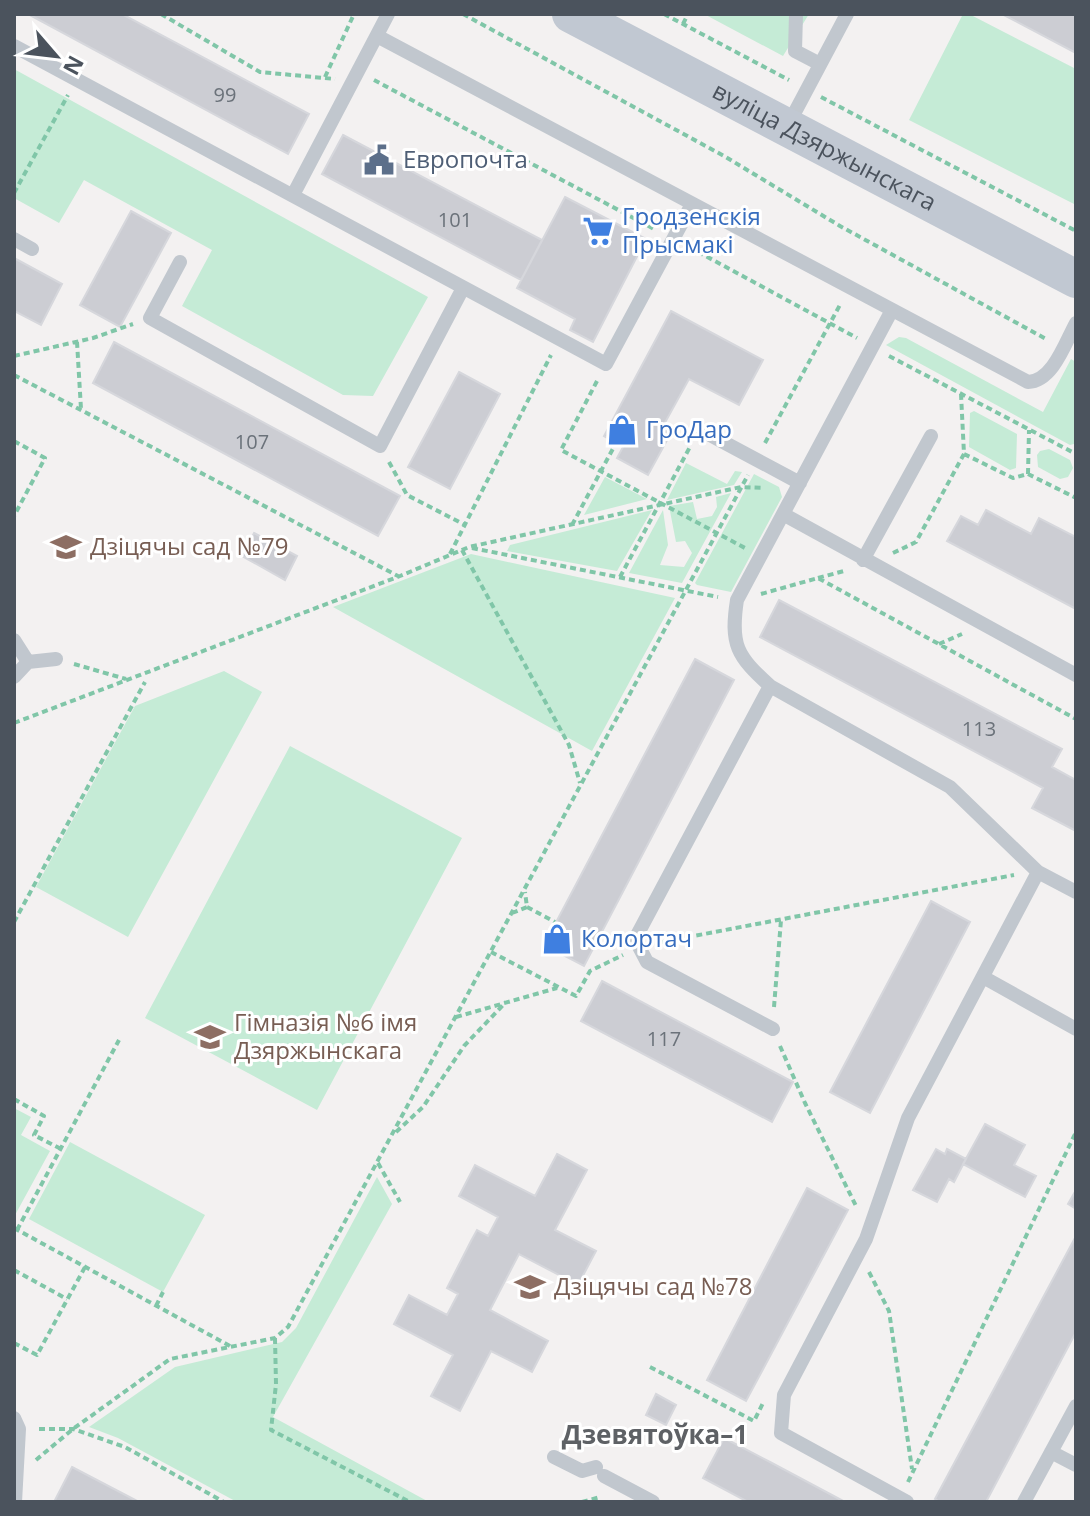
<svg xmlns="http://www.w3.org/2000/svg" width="1090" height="1516" font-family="'Open Sans',sans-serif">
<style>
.green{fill:#c5ebd6}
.building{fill:#cccdd3;stroke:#d6d7dc;stroke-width:2}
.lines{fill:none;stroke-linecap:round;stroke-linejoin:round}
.path{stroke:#80c6a8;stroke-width:4;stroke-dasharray:6 4;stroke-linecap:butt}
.service{stroke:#c1c7ce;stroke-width:14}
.secondary{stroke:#c1c8d2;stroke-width:38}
.labels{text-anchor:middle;stroke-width:6;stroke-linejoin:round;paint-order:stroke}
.number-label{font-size:20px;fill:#6b727a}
.street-label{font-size:24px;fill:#4b535d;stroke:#fff}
.service-label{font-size:24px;fill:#4e5e75;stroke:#fff;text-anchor:start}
.shop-label{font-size:24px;fill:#366cbe;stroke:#fff;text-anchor:start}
.education-label{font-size:24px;fill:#785e54;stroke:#fff;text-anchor:start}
.neighbourhood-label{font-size:26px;font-weight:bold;fill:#5e6165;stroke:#fff}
</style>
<rect width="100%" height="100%" fill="#f3f1f1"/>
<!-- green -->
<path class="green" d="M704,14h105l-26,42z
M963,14h6l107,55v136l-167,-85z
M14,69l414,228 -55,99 -30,-1 -161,-89 30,-56 -128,-70 -25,43 -45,-25z
M899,337l7,1 137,74 28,-53 5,3 -2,82 -4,1 -184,-100z
M974,411l43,23 -1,34 -6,2 -41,-23 1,-34z
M1049,449l21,11 3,8 -5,9 -8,2 -22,-12 -1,-12 3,-4z
M686,463l41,21 8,-13 7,1 -8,13 -67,15z
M754,474l25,13 3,10 -51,95 -34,-7 -2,-2z
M605,477l42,22 -63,16z
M731,493l-49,90 -53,-10 34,-63 5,35 -8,20 24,2 8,-14 -7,-12 -9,1 -7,-36 24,-4 4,17 15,-3 5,-9 -1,-10z
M652,510l-35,61 -110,-20 3,-6z
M471,554l204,44 -83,153 -259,-144z
M224,671l38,21 -134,245 -92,-50 99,-181z
M290,746l172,92 -145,272 -172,-92z
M14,1108l17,9 -10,18 29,16 -36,66z
M70,1142l135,73 -42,77 -134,-73z
M377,1177l15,27 -119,213 156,85h-192l-119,-64 -29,-11 86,-60 107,-25 14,-14z"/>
<!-- building -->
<path class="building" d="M28,14h94l187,100 -21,40z
M1002,14h74v39z
M343,135l199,105 -21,40 -199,-106z
M565,197l81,42 -53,103 -23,-12 5,-11 -58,-31z
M131,211l40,22 -51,94 -40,-22z
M14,258l48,26 -21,41 -27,-14z
M671,311l92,49 -24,45 -50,-26 -27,49 9,5 -23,42 -31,-17 6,-11 -19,-11z
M114,342l286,154 -22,40 -285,-153z
M459,372l41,22 -50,95 -42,-22z
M986,510l45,24 8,-16 37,19v72l-129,-68 14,-25 17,9z
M254,533l43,23 -12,24 -43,-24z
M779,600l283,149 -10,18 24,13v51l-44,-23 11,-20 -283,-151z
M695,659l39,21 -150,286 -40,-21z
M931,901l39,21 -100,191 -40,-21z
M602,981l191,101 -21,40 -191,-101z
M985,1124l40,21 -11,20 22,11 -11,21 -62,-33z
M936,1149l9,5 2,-5 19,10 -12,23 -5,-3 -12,23 -24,-12z
M557,1154l30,16 -32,60 41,21 -18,34 -59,-31 -29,56 58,31 -16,31 -41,-21 -31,60 -29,-15 22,-41 -59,-31 15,-29 38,20 11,-21 -11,-6 24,-47 6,-11 11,6 10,-19 -39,-21 16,-31 60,31z
M807,1188l41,22 -102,191 -39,-21z
M1076,1190v19l-8,-5z
M1076,1236v96l-90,170h-46l-5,-3z
M656,1394l20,11 -10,20 -20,-10z
M724,1438l46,24 75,40h-97l-45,-24z
M72,1467l67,35h-85z"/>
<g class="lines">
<!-- path -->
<path class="path" d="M161,14l99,58 75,7
M463,14l261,142 116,70 206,113
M664,14l125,66
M683,24l5,-10
M325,77l29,-63
M374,80l282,150
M821,97l255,134
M14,193l54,-98
M689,247l168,91
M77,342l4,67
M14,356l79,-18 40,-14
M889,356l187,98
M14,375l384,201
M597,381l-36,69 184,98
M14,441l31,17 -31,58
M765,443l76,-140
M964,454l49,24 15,-4 48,24
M389,462l18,33 58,30
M1028,474l1,-44
M572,525l44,-82
M472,548l246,49
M462,550l107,195 11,38
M893,553l23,-11 48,-88 -3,-60
M450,554l101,-199
M620,577l71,-132
M818,578l26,-7
M761,594l57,-16 258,141
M939,644l23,-10
M74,664l52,15
M14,723l386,-147 69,-29 272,-60 23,1
M527,907l28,15
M512,913l15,-6 -2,-15
M14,922l131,-240
M657,943l357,-68
M491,952l85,44 14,-25 33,-16
M774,1007l7,-87
M456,1017l101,-29
M780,1046l25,57 52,105
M14,1099l30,17 -10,19 27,14
M396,1132l27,-25 41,-61 42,-44
M378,1163l22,39
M14,1228l216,118
M17,1230l102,-190
M14,1270l53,29
M869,1272l20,39 23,158
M156,1306l7,-14
M275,1338l1,46 -5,46 139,72
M14,1343l23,12 48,-88
M650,1367l104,54 9,-18
M39,1429h34l52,18 99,55
M36,1460l37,-31 97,-70 105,-21 13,-11 460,-852
M908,1482l168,-350
M582,1502l18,-5"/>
<!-- service -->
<path class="service" d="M796,14l-1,37 25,13
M377,36l651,346c25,-1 37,-39 48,-59
M14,46l592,318 86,-160
M787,127l60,-113
M293,195l95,-181
M14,239l18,10
M180,262l-30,56 230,128 83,-158
M892,310l-155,290c-7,45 0,56 33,86l180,101 88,85 -130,246 -42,121 -82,156 -3,38 126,69
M699,429l101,54
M783,514l293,161
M863,560l68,-124
M14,640l14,22 -14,15
M28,662l28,-3
M770,686l-135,253 12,23 126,67
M1038,872l38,20
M983,977l93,52
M14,1418l5,11 -4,73
M1051,1452l25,13
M554,1457l28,14 14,-4
M604,1476l49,26
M1024,1502l52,-96"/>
<!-- secondary -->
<path class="secondary" id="s1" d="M571,14l505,265"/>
</g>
<!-- icons -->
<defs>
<g id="civic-bare" transform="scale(2.4)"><path d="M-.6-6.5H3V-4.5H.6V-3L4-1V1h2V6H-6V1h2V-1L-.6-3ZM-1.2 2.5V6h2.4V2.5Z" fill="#5c6f8a" stroke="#fff" stroke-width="2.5" paint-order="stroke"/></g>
<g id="supermarket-bare" transform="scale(2.4)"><path d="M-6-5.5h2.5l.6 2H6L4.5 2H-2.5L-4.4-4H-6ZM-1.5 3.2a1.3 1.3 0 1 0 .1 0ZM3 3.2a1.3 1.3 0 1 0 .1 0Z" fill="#3f7fe0" stroke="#fff" stroke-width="2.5" paint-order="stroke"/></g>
<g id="shop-bare" transform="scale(2.4)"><path d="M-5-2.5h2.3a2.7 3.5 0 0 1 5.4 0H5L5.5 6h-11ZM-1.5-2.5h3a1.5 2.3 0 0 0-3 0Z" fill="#3f7fe0" stroke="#fff" stroke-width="2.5" paint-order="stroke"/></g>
<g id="school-bare" transform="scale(2.4)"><path d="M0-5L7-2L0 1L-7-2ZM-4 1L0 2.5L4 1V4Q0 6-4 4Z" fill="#8d6e63" stroke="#fff" stroke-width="2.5" paint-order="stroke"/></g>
</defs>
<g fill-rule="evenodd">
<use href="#civic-bare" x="379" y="160"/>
<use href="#supermarket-bare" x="598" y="231"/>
<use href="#shop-bare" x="622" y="430"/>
<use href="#school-bare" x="66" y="547"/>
<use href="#shop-bare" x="557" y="939"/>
<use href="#school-bare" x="210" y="1037"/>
<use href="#school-bare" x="530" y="1287"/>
</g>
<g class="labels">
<!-- number labels -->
<g class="number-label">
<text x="225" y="102">99</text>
<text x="455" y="227">101</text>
<text x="252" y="449">107</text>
<text x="979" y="736">113</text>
<text x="664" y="1046">117</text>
</g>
<!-- street labels -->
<g class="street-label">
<text dy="8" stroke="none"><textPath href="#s1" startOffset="286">вуліца Дзяржынскага</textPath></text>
</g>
<!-- service labels -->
<g class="service-label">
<text x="403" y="168">Европочта</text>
</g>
<!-- shop labels -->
<g class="shop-label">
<text x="622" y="225">Гродзенскія<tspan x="622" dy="28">Прысмакі</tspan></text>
<text x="646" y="438">ГроДар</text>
<text x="581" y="947">Колортач</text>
</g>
<!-- education labels -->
<g class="education-label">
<text x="90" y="555">Дзіцячы сад №79</text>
<text x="234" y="1031">Гімназія №6 імя<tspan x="234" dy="28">Дзяржынскага</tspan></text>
<text x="554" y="1295">Дзіцячы сад №78</text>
</g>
<!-- neighbourhood labels -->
<g class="neighbourhood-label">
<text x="655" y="1444">Дзевятоўка–1</text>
</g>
</g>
<!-- border -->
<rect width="1090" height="1516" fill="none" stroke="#4b535d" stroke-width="32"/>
<!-- north arrow -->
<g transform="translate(56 56) rotate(118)" stroke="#ffffff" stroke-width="6" paint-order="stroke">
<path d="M0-6L14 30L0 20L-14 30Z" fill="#4b535d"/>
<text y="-12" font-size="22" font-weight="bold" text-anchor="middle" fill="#4b535d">N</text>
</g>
</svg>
